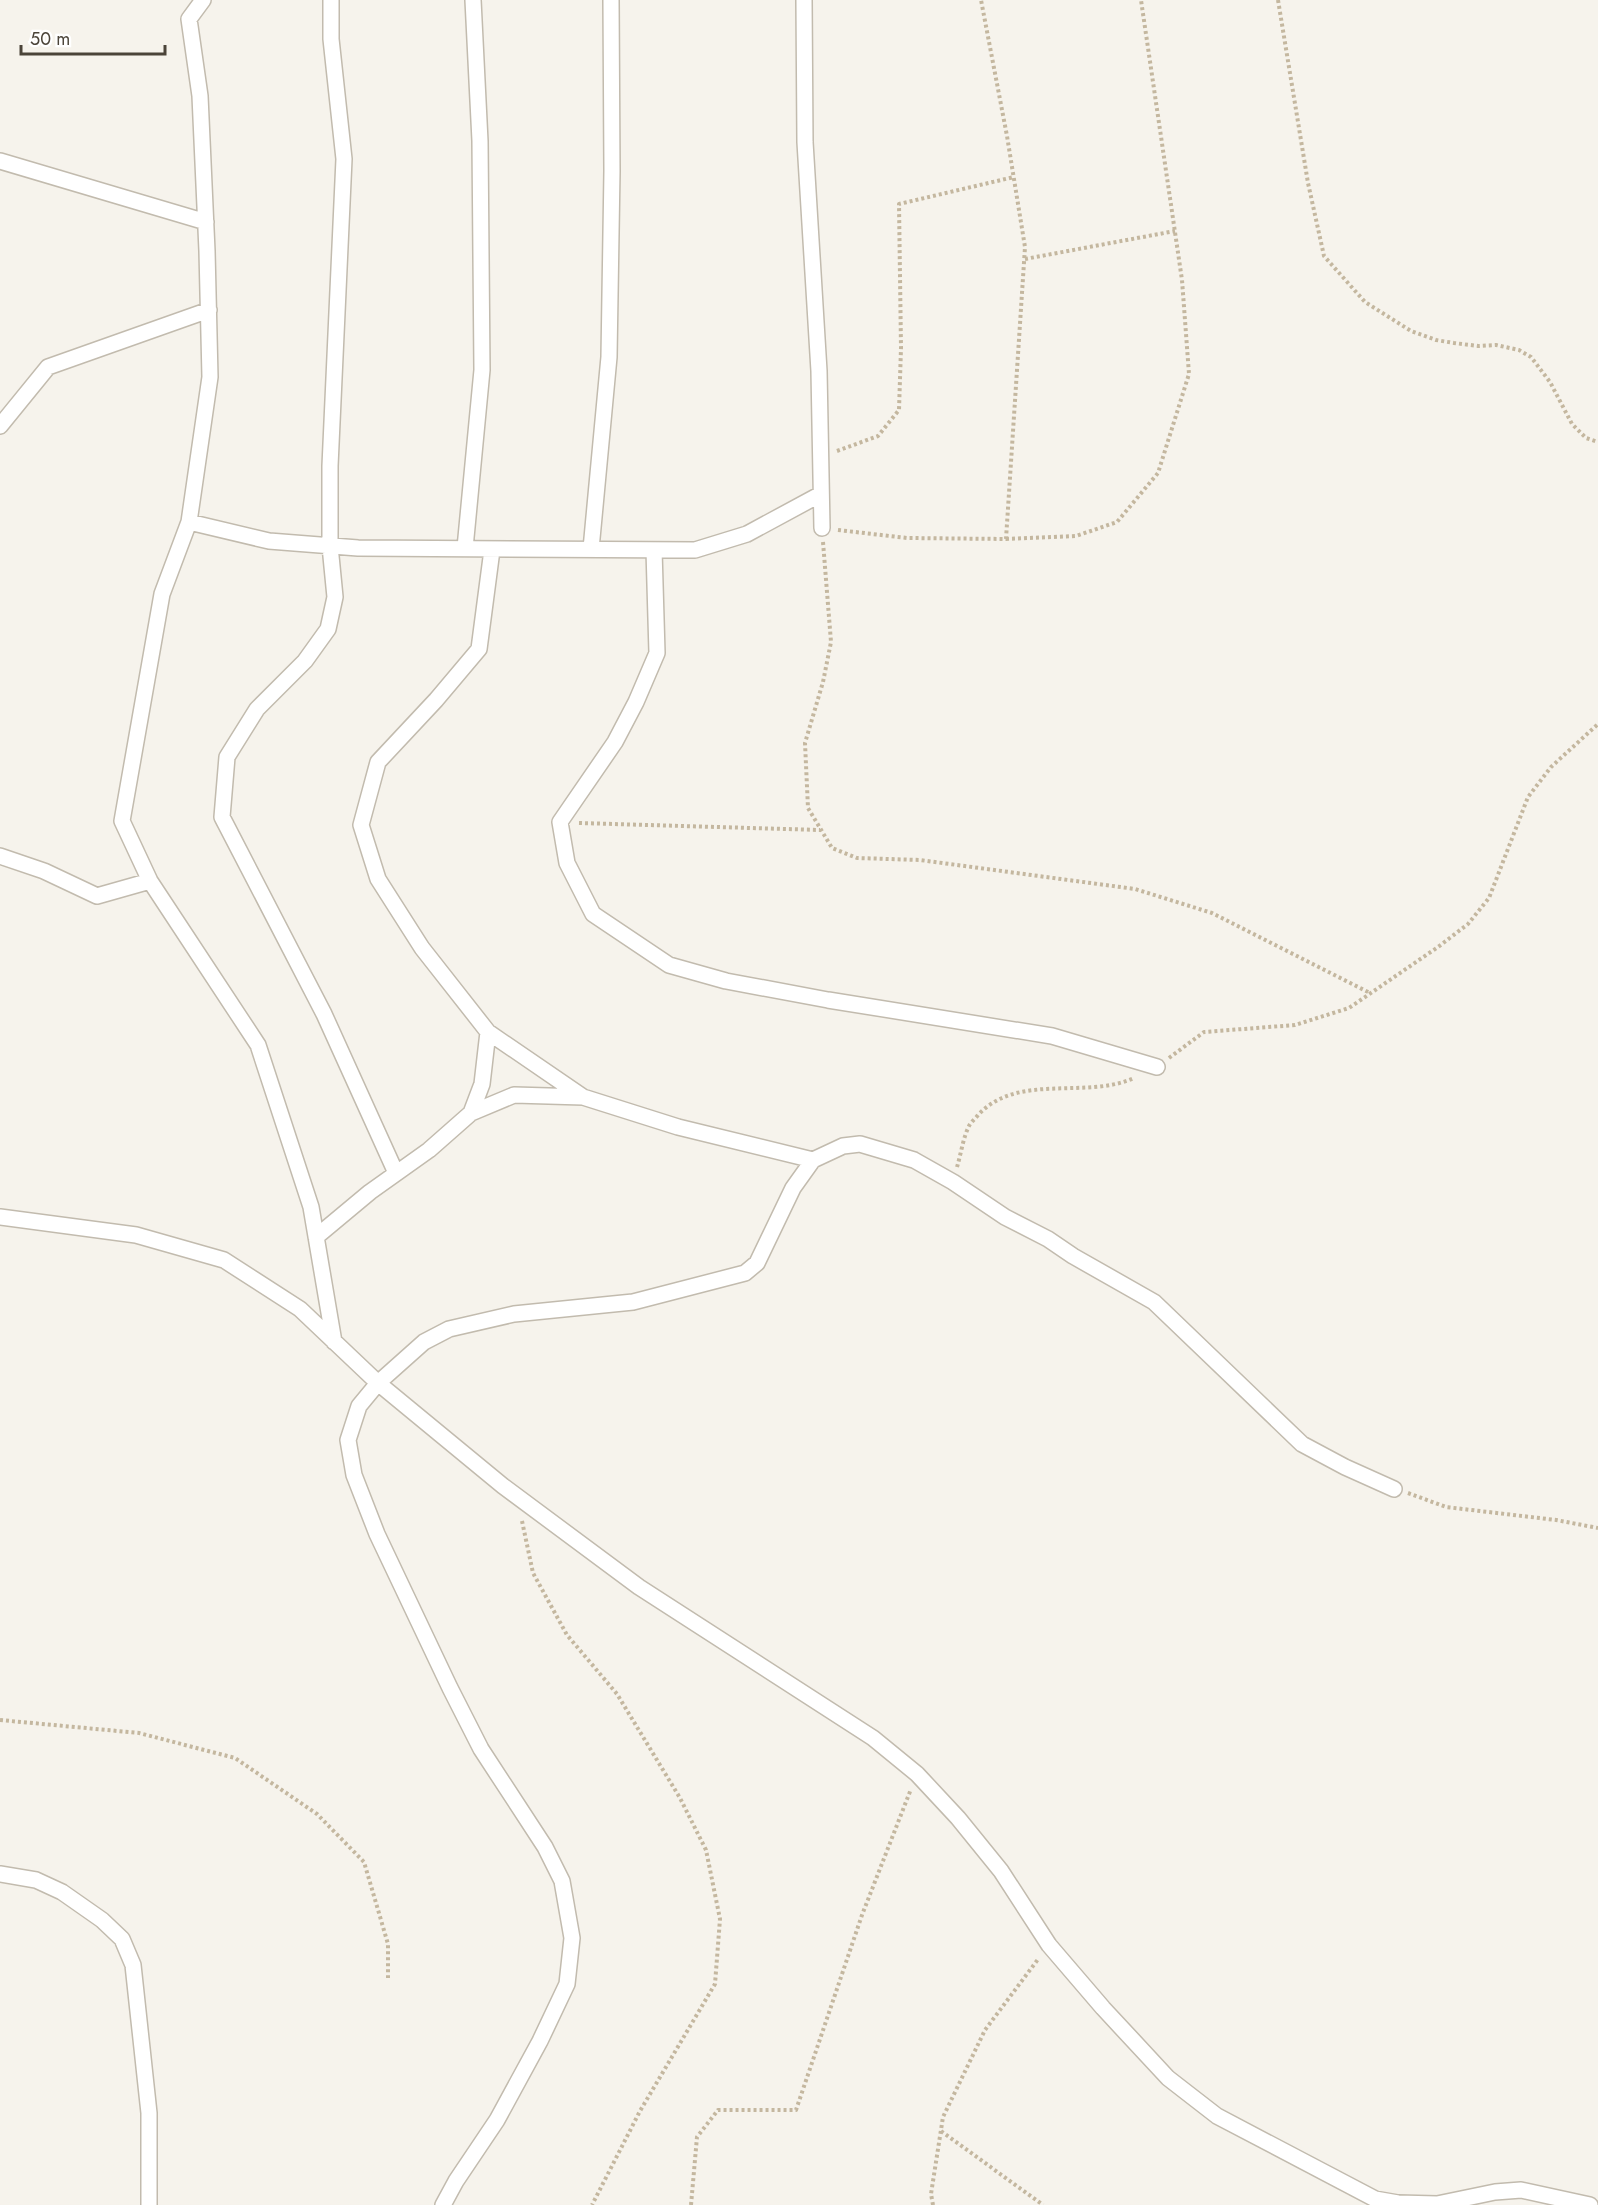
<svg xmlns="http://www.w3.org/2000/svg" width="1598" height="2205" font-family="Jost,sans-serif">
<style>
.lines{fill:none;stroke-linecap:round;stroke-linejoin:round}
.minor-casing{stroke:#c2bbae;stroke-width:18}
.path{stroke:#c4b79f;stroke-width:4;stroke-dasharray:3 3;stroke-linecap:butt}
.minor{stroke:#fff;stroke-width:15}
</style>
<rect width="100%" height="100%" fill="#f6f3ec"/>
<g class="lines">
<!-- minor casing -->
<g class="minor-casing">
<path id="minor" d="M203,0l-14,19 11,77 7,155 3,126 -21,145 -27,72 -40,227 28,60 108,164 53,162 23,135
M331,0v39l13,120 -14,307v80l5,51 -7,32 -23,32 -48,48 -30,48 -5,60 102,197 72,159
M804,0l1,142 14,229 3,157
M0,161l206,61
M0,426l48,-59 161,-57
M189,522l80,19 89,7 337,2 52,-16 74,-40
M465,548l17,-178 -2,-229 -7,-141
M591,549l18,-192 3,-186 -1,-171
M492,550l-13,99 -43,51 -58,62 -17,63 17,54 44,69 66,84 95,65 95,30 135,33
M654,550l3,103 -21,49 -21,40 -55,80 7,41 26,51 76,51 57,16 102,19 224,36 105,31
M0,856l44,15 53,25 53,-15
M471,1113l43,-18 69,2
M0,1217l136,18 88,25 76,49 78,74 125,103 136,101 234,151 44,36 41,44 43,53 48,74 54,63 65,70 49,38 158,83 23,4 39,1 58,-12 26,-2 69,15
M316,1237l54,-45 59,-42 42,-37 11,-29 6,-52
M0,1874l36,6 26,12 40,28 20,19 11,26 16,148v92
M443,2205l13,-24 41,-61 43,-79 27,-57 5,-46 -10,-57 -17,-34 -64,-98 -31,-61 -73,-154 -23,-59 -6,-35 11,-34 19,-23 46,-41 25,-13 65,-15 119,-12 112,-29 12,-10 36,-75 20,-28 30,-14 17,-2 54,16 39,22 52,35 43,22 25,17 81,46 148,142 43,23 49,22"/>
</g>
<!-- path -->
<path class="path" d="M1278,0l30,183 16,73 41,46 46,29 25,9 18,3 24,3 18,-1 23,5 12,7 19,25 22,42 14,14 12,4
M1025,259l150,-28
M837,451l41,-15 21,-26 2,-62 -2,-144 115,-27
M838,530l69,8 99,1 19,-292 -18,-111 -26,-136
M1006,539l70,-3 41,-14 41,-49 31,-99 -7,-94 -41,-280
M823,542l8,100 -8,40 -18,61 3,65 24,40 25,10 63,2 215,29 77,24 158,80
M579,823l241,7
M1169,1058l35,-26 91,-7 54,-17 89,-61 30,-23 21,-26 39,-101 23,-30 47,-43
M957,1167c4,-13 6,-29 12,-41 2,-4 6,-7 9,-11 40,-43 107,-15 156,-37
M1408,1493l38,14 110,13 42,8
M522,1521l11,52 34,62 50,59 63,104 26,52 14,69 -5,65 -75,127 -48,94
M0,1720l139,13 96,25 82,56 47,48 24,82v34
M941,2131l102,74
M691,2205l6,-68 21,-27h78l66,-195 49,-126
M933,2205l-2,-11 12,-77 42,-87 54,-72"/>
<!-- minor -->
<use href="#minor" class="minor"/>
</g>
<!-- scale -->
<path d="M21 45v9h144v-9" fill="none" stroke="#4b4439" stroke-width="3"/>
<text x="30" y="45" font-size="18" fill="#4b4439" stroke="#ffffff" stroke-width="4.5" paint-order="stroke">50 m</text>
</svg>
